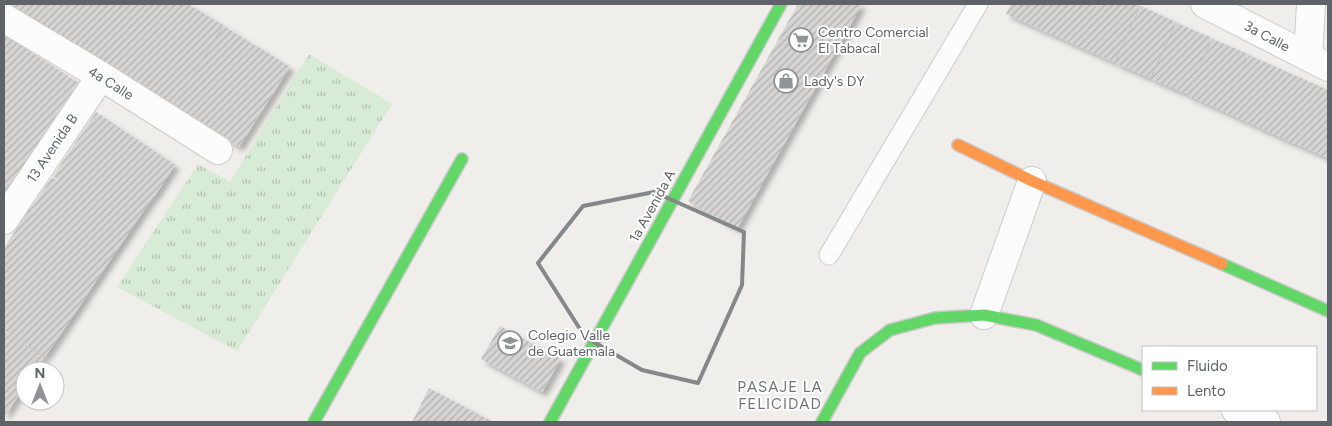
<svg xmlns="http://www.w3.org/2000/svg" width="1332" height="426" font-family="Figtree,sans-serif">
<style>
.park{fill:url(#park-tufts)}
.building{fill:url(#building-hatch);filter:url(#shadow)}
.lines{fill:none;stroke-linecap:round;stroke-linejoin:round}
.lane-casing{stroke:#cbcccc;stroke-width:21}
.street-casing{stroke:#cbcccc;stroke-width:30}
.fast-casing{stroke:#cacacb;stroke-width:14}
.slow-casing{stroke:#cacacb;stroke-width:14}
.lane{stroke:#fdfcfc;stroke-width:19}
.street{stroke:#fdfcfc;stroke-width:28}
.fast{stroke:#63d668;stroke-width:11}
.slow{stroke:#ff974d;stroke-width:11}
.marked{fill:none;stroke:#84888a;stroke-width:4;stroke-linejoin:round}
.labels{text-anchor:middle;stroke-width:4;stroke-linejoin:round;paint-order:stroke}
.poi-label{font-size:14px;fill:#5f6368;stroke:#fff;text-anchor:start}
.street-label{font-size:14px;fill:#5f6368;stroke:#fff}
.neighbourhood-label{font-size:15px;letter-spacing:1px;fill:#70757a;stroke:#fff}
</style>
<defs>
<pattern id="park-tufts" width="24" height="20" patternUnits="userSpaceOnUse" patternTransform="scale(1.25)"><rect width="24" height="20" fill="#d8ebd6"/><path d="M3 7l-1-3M5 7V3M7 7l1-3M15 17l-1-3M17 17v-4M19 17l1-3" fill="none" stroke="#b2c2b1"/></pattern>
<pattern id="building-hatch" width="6" height="6" patternUnits="userSpaceOnUse" patternTransform="scale(1.25)"><rect width="6" height="6" fill="#d6d5d3"/><path d="M-1 1l2-2M0 6l6-6M5 7l2-2" fill="none" stroke="#b1b0af"/></pattern>
<filter id="shadow"><feDropShadow dx="4.5" dy="4.5" stdDeviation="2.5" flood-color="#0004"/></filter>
</defs>
<rect width="100%" height="100%" fill="#efeeea"/>
<!-- park -->
<path class="park" d="M309,54l83,50 -155,247 -120,-64 81,-123 32,18z"/>
<!-- building -->
<path class="building" d="M9,4h44l-12,20z
M54,4h134l35,21 -50,81 -132,-82z
M798,4h64l-125,225 -49,-28z
M1011,4h86l-9,21 10,-21h37l5,2 -26,56 -108,-48z
M1141,6l35,16 -26,56 -35,-15z
M1177,23l35,15 -25,56 -36,-15z
M224,26l32,20 -4,8 5,-8 33,21 -51,80 -66,-40z
M4,34l76,50 -76,113z
M1213,39l35,15 -25,57 -36,-16z
M1249,55l79,35v68l-32,-14 15,-36 -16,36 -72,-33z
M96,112l79,53 -21,32 -9,-6 8,6 -65,96 -9,-6 9,7 -43,63 -41,-27v-82l26,-40 12,8 -11,-8 21,-31 16,10 -15,-11z
M500,326l61,33 -19,33 -61,-33z
M4,331l40,27 -9,13h-10v15l-21,31z
M429,388l64,34h-81z"/>
<g class="lines">
<!-- lane casing -->
<g class="lane-casing">
<path id="lane" d="M829,255l149,-251"/>
</g>
<!-- street casing -->
<g class="street-casing">
<path id="street" d="M1205,4l123,63
M4,18l97,58 117,74
M1308,57l3,-53
M4,220l97,-144
M984,315l48,-134
M1236,410l30,12"/>
</g>
<!-- fast casing -->
<g class="fast-casing">
<path id="fast" d="M1222,264l106,47
M314,422l148,-263
M550,422l231,-418
M822,422l38,-69 30,-23 45,-12 49,-3 52,10 107,45"/>
</g>
<!-- slow casing -->
<g class="slow-casing">
<path id="slow" d="M958,145l74,36 190,83"/>
</g>
<!-- lane -->
<use href="#lane" class="lane"/>
<!-- street -->
<use href="#street" class="street"/>
<!-- fast -->
<use href="#fast" class="fast"/>
<!-- slow -->
<use href="#slow" class="slow"/>
</g>
<!-- marked area -->
<path class="marked" d="M654,192l90,40 -2,53 -44,98 -56,-13 -57,-33 -47,-74 45,-57z"/>
<!-- icons -->
<defs>
<g id="supermarket-ring" transform="scale(1.25)"><circle r="9.5" fill="#fff" stroke="#919496" stroke-width="1.5"/><path d="M-6-5.5h2.5l.6 2H6L4.5 2H-2.5L-4.4-4H-6ZM-1.5 3.2a1.3 1.3 0 1 0 .1 0ZM3 3.2a1.3 1.3 0 1 0 .1 0Z" fill="#919496"/></g>
<g id="shop-ring" transform="scale(1.25)"><circle r="9.5" fill="#fff" stroke="#919496" stroke-width="1.5"/><path d="M-5-2.5h2.3a2.7 3.5 0 0 1 5.4 0H5L5.5 6h-11ZM-1.5-2.5h3a1.5 2.3 0 0 0-3 0Z" fill="#919496"/></g>
<g id="school-ring" transform="scale(1.25)"><circle r="9.5" fill="#fff" stroke="#919496" stroke-width="1.5"/><path d="M0-5L7-2L0 1L-7-2ZM-4 1L0 2.5L4 1V4Q0 6-4 4Z" fill="#919496"/></g>
</defs>
<g fill-rule="evenodd">
<use href="#supermarket-ring" x="801" y="40"/>
<use href="#shop-ring" x="786" y="81"/>
<use href="#school-ring" x="510" y="343"/>
</g>
<g class="labels">
<!-- poi labels -->
<g class="poi-label">
<text x="818" y="37">Centro Comercial<tspan x="818" dy="16">El Tabacal</tspan></text>
<text x="804" y="86">Lady's DY</text>
<text x="528" y="340">Colegio Valle<tspan x="528" dy="16">de Guatemala</tspan></text>
</g>
<!-- street labels -->
<g class="street-label">
<text transform="translate(1267 36) rotate(28)" y="5">3a Calle</text>
<text transform="translate(111 83) rotate(32)" y="5">4a Calle</text>
<text transform="translate(52 148) rotate(-56)" y="5">13 Avenida B</text>
<text transform="translate(652 206) rotate(-61)" y="5">1a Avenida A</text>
</g>
<!-- neighbourhood labels -->
<g class="neighbourhood-label">
<text x="780" y="392">PASAJE LA<tspan x="780" dy="17">FELICIDAD</tspan></text>
</g>
</g>
<!-- border -->
<rect width="1332" height="426" fill="none" stroke="#5f6368" stroke-width="10"/>
<!-- legend -->
<rect x="1142" y="346" width="175" height="65" fill="#ffffff" stroke="#bfc1c3"/>
<rect x="1152" y="362" width="25" height="8" fill="#63d668" stroke="#bfc1c3"/>
<text x="1187" y="371" font-size="15" fill="#5f6368">Fluido</text>
<rect x="1152" y="387" width="25" height="8" fill="#ff974d" stroke="#bfc1c3"/>
<text x="1187" y="396" font-size="15" fill="#5f6368">Lento</text>
<!-- north arrow -->
<g transform="translate(40 386)"><circle r="24" fill="#ffffff" stroke="#bfc1c3"/>
<path d="M0-4L9 19L0 12L-9 19Z" fill="#919496"/>
<text y="-8" font-size="14" font-weight="bold" text-anchor="middle" fill="#5f6368">N</text>
</g>
</svg>
